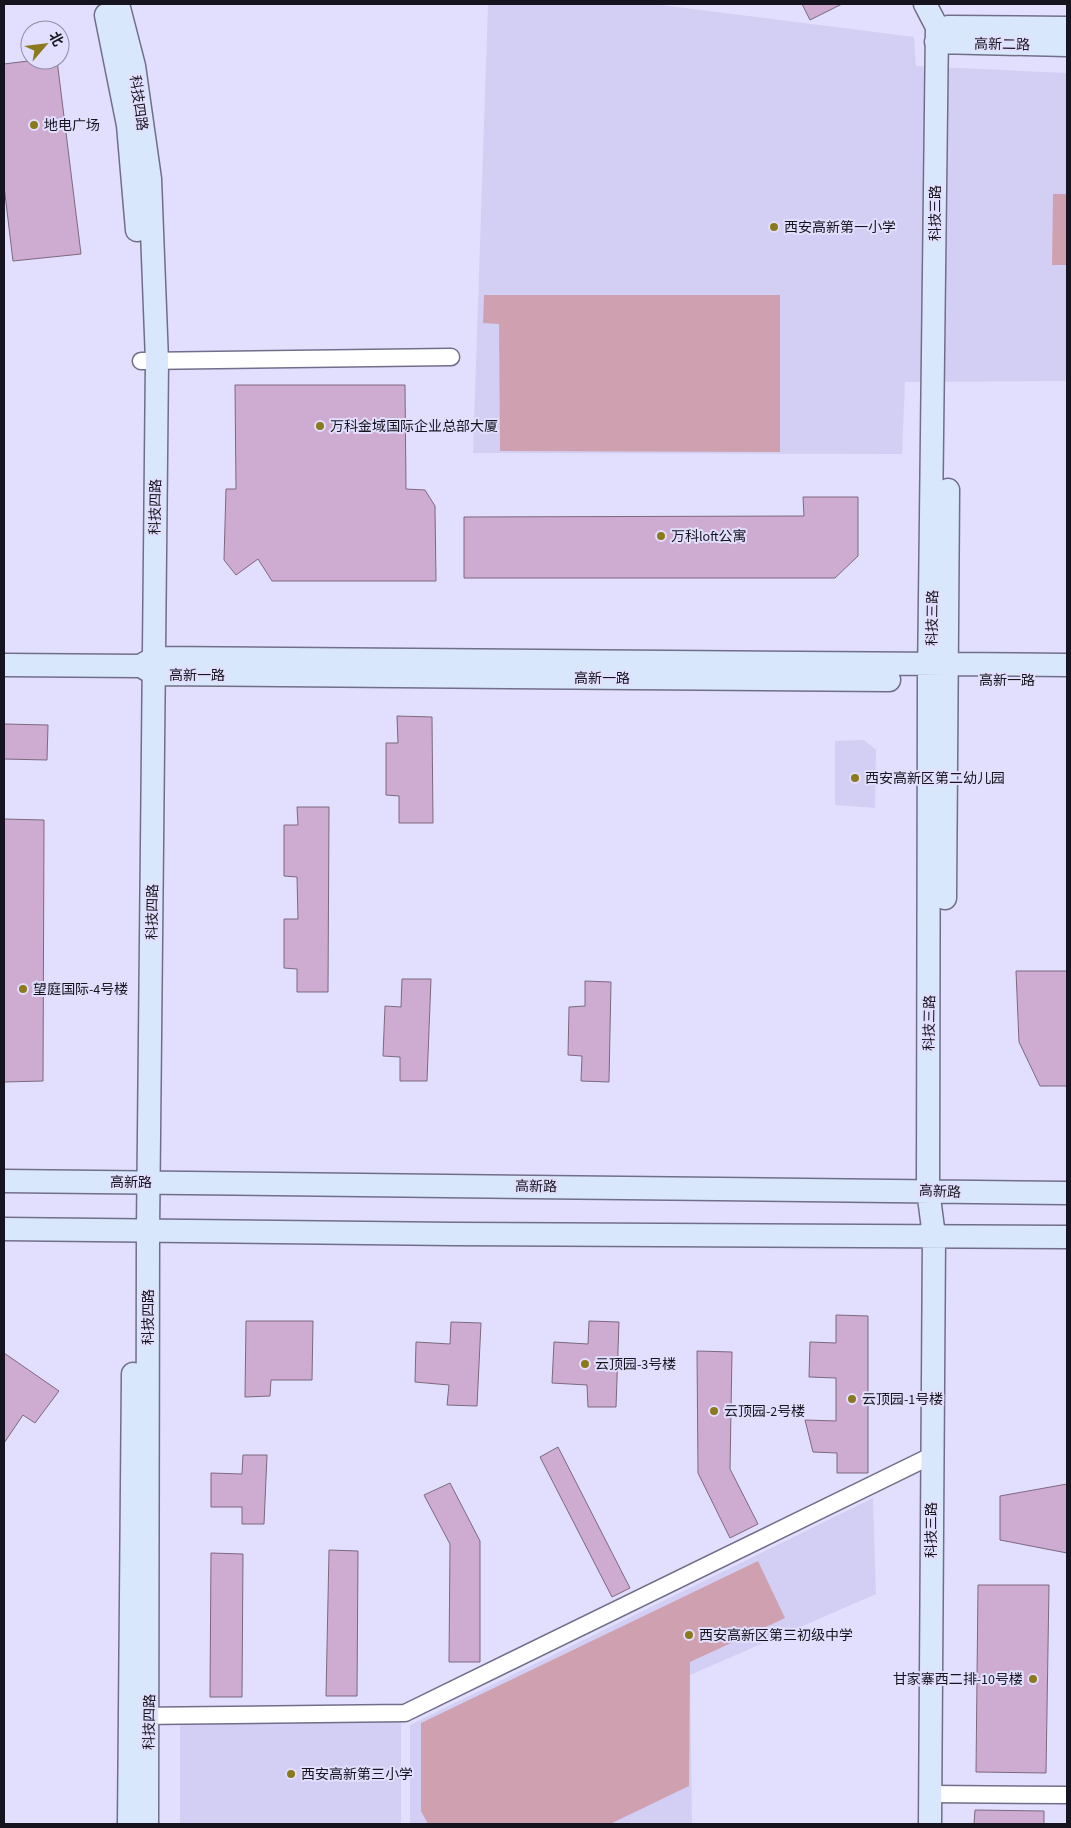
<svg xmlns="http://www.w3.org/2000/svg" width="1071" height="1828" font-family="'Source Sans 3','Noto Sans SC',sans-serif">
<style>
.built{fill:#d3cff4}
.green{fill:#cfa1b0}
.building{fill:#ceabd1;stroke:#7d697f}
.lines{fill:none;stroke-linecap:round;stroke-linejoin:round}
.street-casing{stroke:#716e89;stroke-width:19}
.secondary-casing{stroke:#716e89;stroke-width:25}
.street{stroke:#fff;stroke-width:16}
.secondary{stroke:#d9e7fc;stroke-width:22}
.poi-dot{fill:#8b791e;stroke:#e2defd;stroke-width:2}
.labels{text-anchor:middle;stroke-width:4;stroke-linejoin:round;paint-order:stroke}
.street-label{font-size:14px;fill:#16151f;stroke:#e2defd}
.poi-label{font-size:14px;fill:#16151f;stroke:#e2defd;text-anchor:start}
</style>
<rect width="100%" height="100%" fill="#e2defd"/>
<!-- built -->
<path class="built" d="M488,4h165l261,33 2,29 151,7v308l-162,1 -3,72 -429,-1z
M864,740l12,10 -1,58 -40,-3v-64z
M873,1498l3,96 -186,81 2,149h-282v-99z
M401,1722v102h-221v-100z"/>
<!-- green -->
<path class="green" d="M1053,194h14v71h-15z
M484,295h296v157l-280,-1 -1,-127 -16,-1z
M758,1561l27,57 -95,44 -1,124 -79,38h-182l-7,-13v-88z"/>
<!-- building -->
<path class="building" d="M802,4h40l-32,16z
M36,60h21l24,194 -68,7 -9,-75v-122z
M235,385h170l1,104 19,1 10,16 1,75h-164l-14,-22 -22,16 -12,-15 2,-71h10z
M803,497h55v59l-23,22h-371v-61l340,-1z
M397,716l35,1 1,106h-34v-27l-13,-1v-52h12z
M4,724l44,1 -1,35 -43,-1z
M297,807h32l-1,185h-31v-23l-13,-1v-49h14l-1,-42 -13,-1v-51h14z
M4,819l40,1 -1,261 -39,1z
M1016,971h51v115h-27l-21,-44z
M402,979h29l-4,102h-27v-24l-17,-1 2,-50 16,1z
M585,981l26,1 -2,100 -28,-1 1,-25 -14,-1 1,-48 16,-1z
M836,1315l32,1v157h-31v-20l-24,-1 -8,-32 31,1v-43l-27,-1 1,-35 26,1z
M246,1321h67l-1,59h-41l-1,16 -25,1z
M589,1321l30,1 -3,85h-28l-1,-22 -35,-2 2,-41 34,2z
M451,1322l30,1 -4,83 -30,-1 2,-20 -34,-3 1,-40 34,2z
M697,1351l35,1 -2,117 28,55 -28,14 -32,-65z
M4,1353l55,38 -24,32 -12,-8 -19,28z
M558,1447l72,141 -18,9 -72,-140z
M243,1455h24l-3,69h-22v-17h-31v-34l31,1z
M450,1483l30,58v121h-31l1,-118 -26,-49z
M1067,1484v69l-67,-13v-44z
M329,1550l29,1 -1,145h-31z
M211,1553l32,1 -1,143h-32z
M978,1585h71l-3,188 -70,-1z
M975,1810l69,1v13h-70z"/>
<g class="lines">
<!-- street casing -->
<g class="street-casing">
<path id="street" d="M141,361l310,-4
M136,1716l269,-3 526,-257
M930,1794l137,1"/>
</g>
<!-- secondary casing -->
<g class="secondary-casing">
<path id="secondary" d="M118,4l16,62 16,113 7,182 -9,869 -1,594
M925,4l12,23 -8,654 -1,509 6,46 -4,588
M106,15l22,110 9,105
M948,27l119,1
M936,42l131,3
M4,665l136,1 14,-8 913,7
M141,666l13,8 735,6
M945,898l3,-408
M4,1181l1063,12
M4,1229l450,5 613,3
M129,1824l4,-450"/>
</g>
<!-- street -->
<use href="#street" class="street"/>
<!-- secondary -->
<use href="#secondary" class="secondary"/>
</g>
<!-- markers -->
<g class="poi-dot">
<circle cx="34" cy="125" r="5"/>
<circle cx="774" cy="227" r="5"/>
<circle cx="320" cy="426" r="5"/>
<circle cx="661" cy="536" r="5"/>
<circle cx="855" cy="778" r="5"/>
<circle cx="23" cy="989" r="5"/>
<circle cx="585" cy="1364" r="5"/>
<circle cx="852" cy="1399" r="5"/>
<circle cx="714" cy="1411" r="5"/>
<circle cx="689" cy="1635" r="5"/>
<circle cx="1033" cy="1679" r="5"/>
<circle cx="291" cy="1774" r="5"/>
</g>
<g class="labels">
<!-- street labels -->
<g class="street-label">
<text transform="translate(1002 44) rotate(1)" y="5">高新二路</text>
<text transform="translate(139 103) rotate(82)" y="5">科技四路</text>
<text transform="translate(935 213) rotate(-90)" y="5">科技三路</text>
<text transform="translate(155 507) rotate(-89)" y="5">科技四路</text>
<text transform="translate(932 618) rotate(-89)" y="5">科技三路</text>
<text x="197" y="680">高新一路</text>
<text x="602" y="683">高新一路</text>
<text x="1007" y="685">高新一路</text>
<text transform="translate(152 912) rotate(-89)" y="5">科技四路</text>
<text transform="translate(929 1023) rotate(-89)" y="5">科技三路</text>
<text x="131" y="1187">高新路</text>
<text transform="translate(536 1186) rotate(1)" y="5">高新路</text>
<text transform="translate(940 1191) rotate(3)" y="5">高新路</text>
<text transform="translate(148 1317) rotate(-90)" y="5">科技四路</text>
<text transform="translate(931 1530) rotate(-90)" y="5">科技三路</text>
<text transform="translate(149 1722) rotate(-89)" y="5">科技四路</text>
</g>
<!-- poi labels -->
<g class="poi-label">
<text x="44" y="130">地电广场</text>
<text x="784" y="232">西安高新第一小学</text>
<text x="330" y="431">万科金域国际企业总部大厦</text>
<text x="671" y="541">万科loft公寓</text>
<text x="865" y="783">西安高新区第二幼儿园</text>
<text x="33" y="994">望庭国际-4号楼</text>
<text x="595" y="1369">云顶园-3号楼</text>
<text x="862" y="1404">云顶园-1号楼</text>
<text x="724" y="1416">云顶园-2号楼</text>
<text x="699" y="1640">西安高新区第三初级中学</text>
<text x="1023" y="1684" text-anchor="end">甘家寨西二排-10号楼</text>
<text x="301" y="1779">西安高新第三小学</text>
</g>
</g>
<!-- border -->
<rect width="1071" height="1828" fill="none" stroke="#16151f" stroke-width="10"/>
<!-- north arrow -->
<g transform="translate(45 45) rotate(62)"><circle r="24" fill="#e2defd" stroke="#908ea4"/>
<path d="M0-4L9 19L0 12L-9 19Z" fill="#8b791e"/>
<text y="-8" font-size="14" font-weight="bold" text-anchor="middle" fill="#16151f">北</text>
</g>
</svg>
